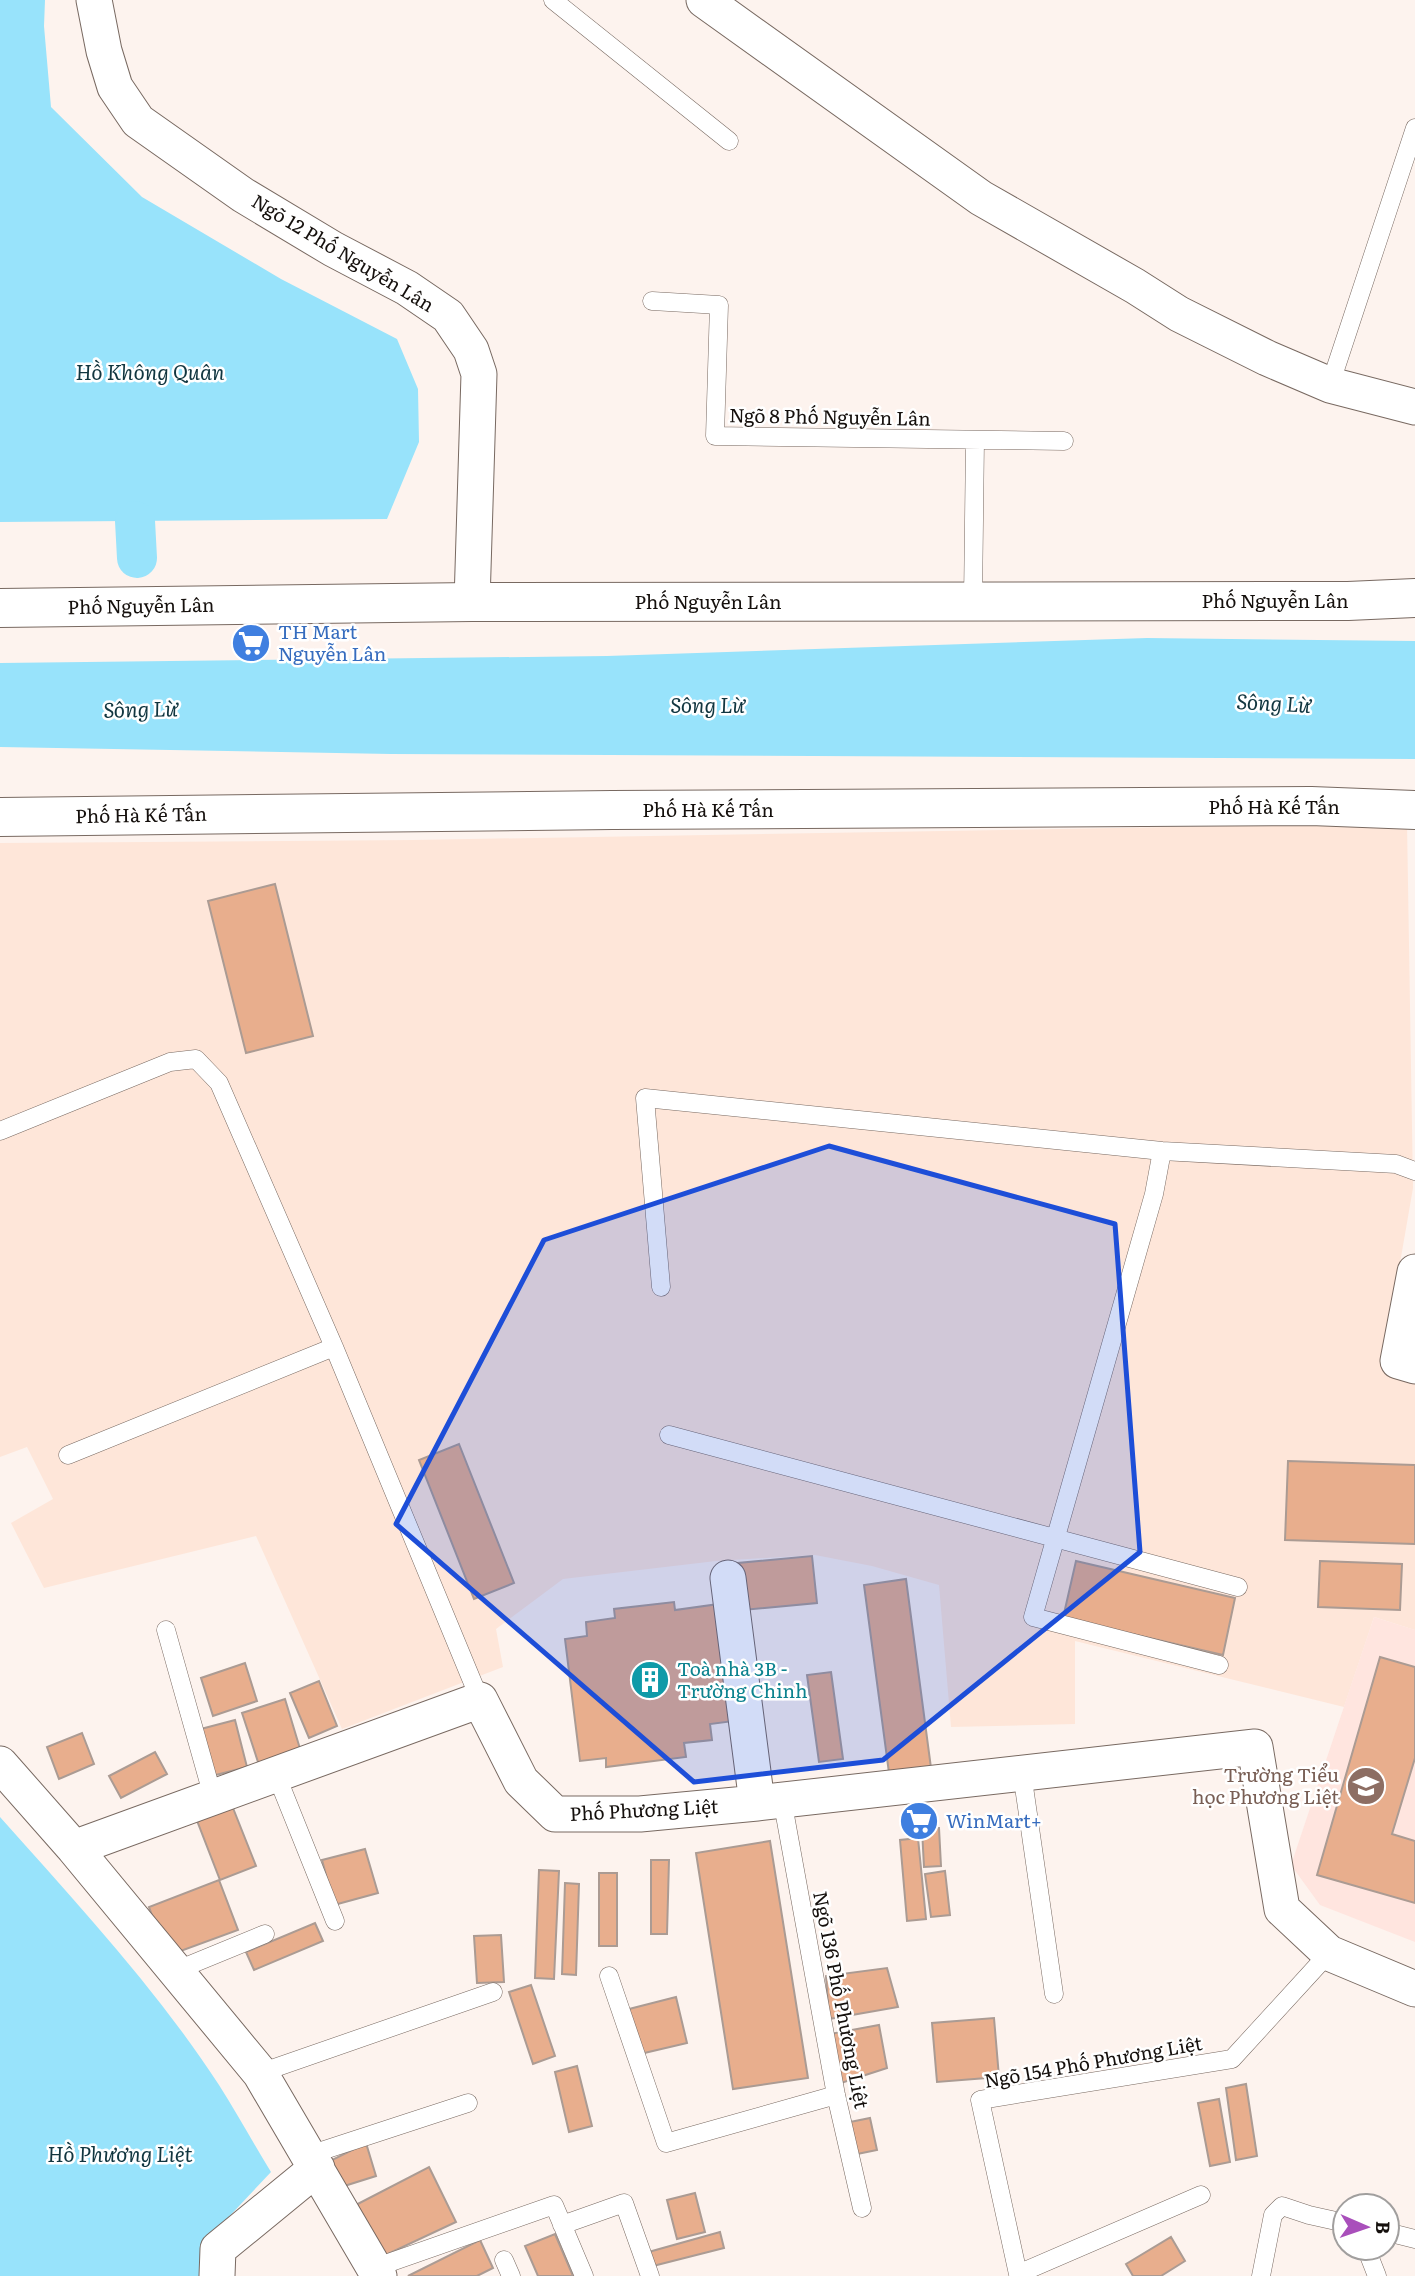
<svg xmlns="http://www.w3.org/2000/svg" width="1415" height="2276" font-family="Literata,serif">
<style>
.built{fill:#fee6d9}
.education{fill:#ffe5df}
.water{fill:#98e3fb}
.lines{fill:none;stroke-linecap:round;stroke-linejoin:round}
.canal{stroke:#98e3fb;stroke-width:40}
.building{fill:#e8ae8d;stroke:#ab9b93;stroke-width:2}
.lane-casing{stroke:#786961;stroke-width:19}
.street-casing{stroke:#786961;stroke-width:37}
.secondary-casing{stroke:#786961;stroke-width:40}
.lane{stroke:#fff;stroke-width:18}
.street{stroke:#fff;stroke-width:35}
.secondary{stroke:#fff;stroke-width:38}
.marked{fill:#1d4ed8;fill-opacity:0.2;stroke:#1d4ed8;stroke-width:5;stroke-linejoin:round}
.labels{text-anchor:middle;stroke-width:5;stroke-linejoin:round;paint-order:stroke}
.street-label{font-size:19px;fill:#15100d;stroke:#fff}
.shop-label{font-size:19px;fill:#366cbe;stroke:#fff;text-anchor:start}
.culture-label{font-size:19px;fill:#0d838f;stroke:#fff;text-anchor:start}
.education-label{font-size:19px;fill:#785e54;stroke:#fff;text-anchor:end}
.water-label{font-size:21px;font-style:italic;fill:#113640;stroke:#fff}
</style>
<rect width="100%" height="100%" fill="#fdf3ee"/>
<!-- built -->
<path class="built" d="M1407,823l6,365 -31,179 33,9v254l-41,-13 -30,90 -269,-66v83l-124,3 -12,-142 -67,-19 -57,-11 -99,6 -153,18 -67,50 7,38 -161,62 -86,-193 -212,52 -33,-65 42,-24 -26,-52 -27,10v-614l413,-3z"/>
<!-- education -->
<path class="education" d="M1374,1617l41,13v312l-95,-37 -29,-40z"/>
<!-- water -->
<path class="water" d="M0,0h45l-1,26 7,81 91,90 139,82 116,60 21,50 1,53 -32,77 -387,3z
M1147,638l268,3v118l-1024,-5 -391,-7v-84l607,-7z
M0,1817c75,84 158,174 219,268 18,28 34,58 52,87l-64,68 -1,36h-206z"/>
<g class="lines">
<!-- canal -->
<path class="canal" d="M135,521l2,37"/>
</g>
<!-- building -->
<path class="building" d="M275,884l38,152 -67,17 -38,-152z
M459,1444l55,139 -40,16 -55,-139z
M1288,1461l127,4v79l-130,-4z
M812,1556l5,47 -74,7 -5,-47z
M1076,1561l159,37 -12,57 -160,-37z
M1320,1561l82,3 -2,46 -82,-3z
M906,1579l25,189 -42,5 -25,-188z
M674,1602l1,8 44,-6 15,117 -24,3 2,16 -28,3 2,14 -80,10v-9l-26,3 -15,-122 22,-3 -1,-14 29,-4 -1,-9z
M1380,1657l35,10v91l-23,76 23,7v62l-98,-28z
M245,1663l12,38 -44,15 -12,-38z
M831,1672l12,87 -24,3 -12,-87z
M319,1681l18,45 -28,12 -19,-45z
M285,1699l16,53 -42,13 -17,-52z
M235,1720l12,47 -39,10 -11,-47z
M82,1733l12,31 -35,15 -12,-32z
M155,1752l12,22 -46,24 -12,-22z
M231,1803l25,63 -36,14 -24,-62z
M939,1828l2,38 -17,1 -2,-38z
M918,1838l8,81 -19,2 -7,-81z
M770,1841l38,237 -75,11 -37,-236z
M365,1849l13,44 -44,12 -12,-45z
M651,1860h18l-2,74h-16z
M539,1870l20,1 -5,108 -19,-1z
M945,1871l5,44 -19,2 -6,-43z
M599,1873h18v73h-18z
M219,1880l19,50 -71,26 -18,-49z
M565,1883l14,1 -3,91 -14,-1z
M315,1923l8,18 -69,29 -8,-18z
M501,1935l3,47 -27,1 -3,-47z
M887,1968l11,39 -69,12 -3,-43z
M531,1985l24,71 -22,8 -24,-72z
M676,1997l11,46 -47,11 -11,-45z
M994,2018l5,59 -62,5 -5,-59z
M879,2025l8,43 -52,17 -5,-51z
M577,2066l15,60 -23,6 -14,-60z
M1246,2084l11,72 -21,4 -10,-72z
M1219,2099l11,63 -20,4 -12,-63z
M870,2118l7,32 -20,4 -7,-32z
M366,2143l10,33 -35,11 -17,-23z
M429,2167l27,55 -81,38 -27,-51z
M695,2193l10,39 -28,7 -10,-39z
M720,2232l4,16 -75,19 -4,-14z
M555,2234l18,42h-35l-13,-30z
M1171,2237l14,24 -24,15h-28l-7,-12z
M480,2240l13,28 -16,8h-69z"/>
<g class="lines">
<!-- lane casing -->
<g class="lane-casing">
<path id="lane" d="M553,0l176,141
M652,301l67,4 -4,131 349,5
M1330,385l85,-257
M973,601l2,-161
M0,1131l170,-69 26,-3 23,24 115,264 146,353
M1162,1151l-8,43 -121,423 186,48
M661,1287l-16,-189 517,53 234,13 19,7
M669,1435l569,152
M68,1455l266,-108
M166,1630l47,167
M1022,1773l32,221
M276,1774l59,147
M782,1799l54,296 26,113
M175,1971l90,-37
M609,1976l57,167 170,-48
M260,2073l233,-81
M309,2155l159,-52
M1201,2195l-183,79 -38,-174 252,-41 97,-106
M562,2225l62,-22 26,73
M1387,2232l28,7
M1366,2248l11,28
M504,2260l7,16
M374,2268l180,-63 30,71
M1261,2276l12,-61 9,-9 27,9 36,8"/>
</g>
<!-- street casing -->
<g class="street-casing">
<path id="street" d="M94,0l10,51 11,36 23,34 105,74 90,54 74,39 41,28 23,34 8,24 -7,228
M704,0l277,198 154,88 44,28 88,44 63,27 85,22
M1415,1272l-17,89 17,5
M728,1578l29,225
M0,1764l74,84 186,225 119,203
M74,1848l406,-148 41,81 34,33h85l117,-11 498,-56 27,162 47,44 86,36
M217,2276l1,-27 99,-81"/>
</g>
<!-- secondary casing -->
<g class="secondary-casing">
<path id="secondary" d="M0,608l472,-6 876,-1 67,-3
M0,817l612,-7 699,-4 104,4"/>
</g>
<!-- lane -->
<use href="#lane" class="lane"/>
<!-- street -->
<use href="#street" class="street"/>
<!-- secondary -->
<use href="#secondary" class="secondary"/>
</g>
<!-- marked area -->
<path class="marked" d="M829,1146l286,78 25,328 -257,208 -189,22 -298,-258 148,-284z"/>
<!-- icons -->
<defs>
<g id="supermarket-disc" transform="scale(2.0125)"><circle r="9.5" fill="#3f7fe0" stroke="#fff"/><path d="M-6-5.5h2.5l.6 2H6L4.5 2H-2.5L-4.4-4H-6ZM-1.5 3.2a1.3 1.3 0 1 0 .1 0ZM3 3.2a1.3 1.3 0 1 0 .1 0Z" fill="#fff"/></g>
<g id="building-disc" transform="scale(2.0125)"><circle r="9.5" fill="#0f9aa8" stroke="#fff"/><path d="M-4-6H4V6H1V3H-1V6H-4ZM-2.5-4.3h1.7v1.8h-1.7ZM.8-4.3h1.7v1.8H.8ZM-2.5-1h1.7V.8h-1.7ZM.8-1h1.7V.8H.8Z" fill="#fff"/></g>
<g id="school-disc" transform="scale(2.0125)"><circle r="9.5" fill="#8d6e63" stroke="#fff"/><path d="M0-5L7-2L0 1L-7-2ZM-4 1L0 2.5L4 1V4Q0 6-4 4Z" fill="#fff"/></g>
</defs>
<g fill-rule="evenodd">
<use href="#supermarket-disc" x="251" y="643"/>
<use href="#building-disc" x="650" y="1680"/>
<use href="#school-disc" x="1366" y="1786"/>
<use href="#supermarket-disc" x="919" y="1821"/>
</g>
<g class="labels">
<!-- street labels -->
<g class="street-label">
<text transform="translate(343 253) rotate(31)" y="7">Ngõ 12 Phố Nguyễn Lân</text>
<text transform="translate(830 417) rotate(1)" y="7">Ngõ 8 Phố Nguyễn Lân</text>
<text x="1275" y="608">Phố Nguyễn Lân</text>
<text x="708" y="609">Phố Nguyễn Lân</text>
<text transform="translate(141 606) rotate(-1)" y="7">Phố Nguyễn Lân</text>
<text x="1274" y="814">Phố Hà Kế Tấn</text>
<text x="708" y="817">Phố Hà Kế Tấn</text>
<text transform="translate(141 815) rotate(-1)" y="7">Phố Hà Kế Tấn</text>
<text transform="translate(644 1810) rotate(-3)" y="7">Phố Phương Liệt</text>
<text transform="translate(841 2000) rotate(79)" y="7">Ngõ 136 Phố Phương Liệt</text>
<text transform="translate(1093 2062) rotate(-10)" y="7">Ngõ 154 Phố Phương Liệt</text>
</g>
<!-- shop labels -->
<g class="shop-label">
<text x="278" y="639">TH Mart<tspan x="278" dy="22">Nguyễn Lân</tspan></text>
<text x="946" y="1828">WinMart+</text>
</g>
<!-- culture labels -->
<g class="culture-label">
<text x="677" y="1676">Toà nhà 3B -<tspan x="677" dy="22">Trường Chinh</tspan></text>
</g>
<!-- education labels -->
<g class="education-label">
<text x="1339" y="1782">Trường Tiểu<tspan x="1339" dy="22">học Phương Liệt</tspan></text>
</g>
<!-- water labels -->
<g class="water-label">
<text x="150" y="380">Hồ Không Quân</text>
<text transform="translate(1274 704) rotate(3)" y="7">Sông Lừ</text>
<text x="708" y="713">Sông Lừ</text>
<text transform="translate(141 710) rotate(-1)" y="7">Sông Lừ</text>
<text x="120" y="2162">Hồ Phương Liệt</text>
</g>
</g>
<!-- north arrow -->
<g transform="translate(1366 2227) rotate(92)"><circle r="33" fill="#ffffff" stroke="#a19f9e" stroke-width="2"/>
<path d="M0-5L12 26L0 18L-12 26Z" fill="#a94fbb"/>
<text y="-10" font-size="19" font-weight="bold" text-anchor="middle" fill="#15100d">B</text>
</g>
</svg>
